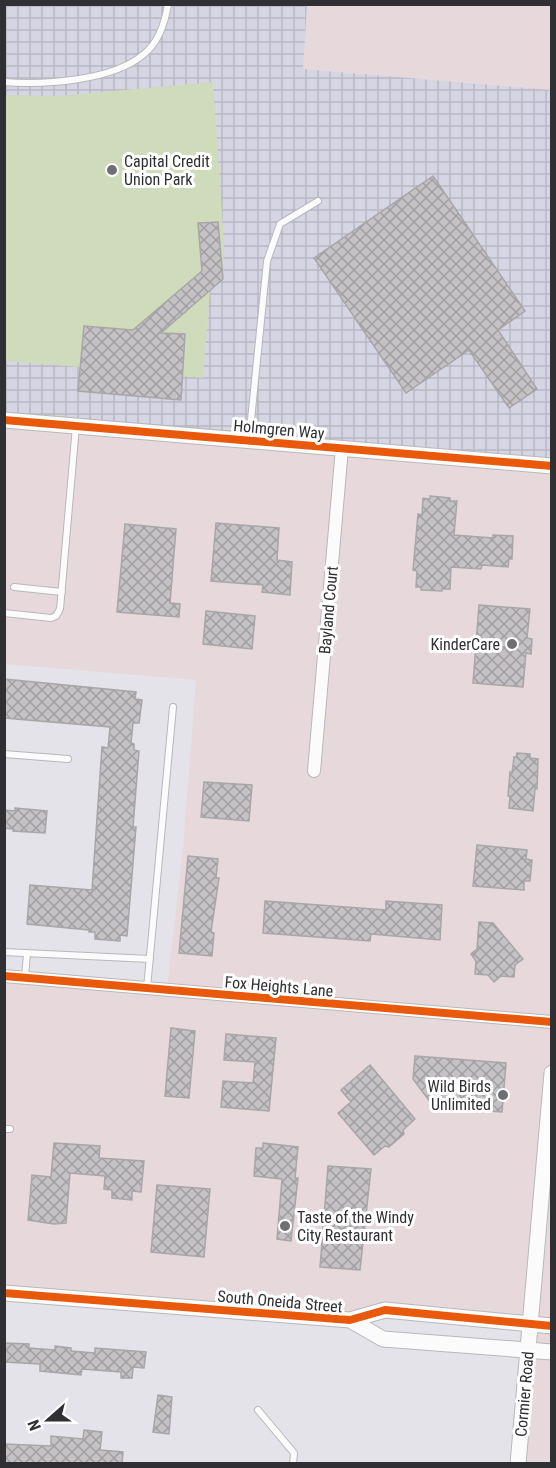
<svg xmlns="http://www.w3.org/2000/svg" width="556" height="1468" font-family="'Roboto Condensed',sans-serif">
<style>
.commercial{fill:#e7d9db}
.industrial{fill:url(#industrial-grid)}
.grass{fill:#d0dbbc}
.building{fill:url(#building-cross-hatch);stroke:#a8a6a8;stroke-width:1.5}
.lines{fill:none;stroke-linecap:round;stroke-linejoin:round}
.service-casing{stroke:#b8b8bc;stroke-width:8}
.minor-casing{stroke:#b8b8bc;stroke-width:14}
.tertiary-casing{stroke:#b8b8bc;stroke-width:17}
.service{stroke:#fbfbfc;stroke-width:6}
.minor{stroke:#fbfbfc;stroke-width:12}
.tertiary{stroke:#fbfbfc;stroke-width:15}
.cycleway-casing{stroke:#fff;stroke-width:11}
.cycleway{stroke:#e8590c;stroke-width:8}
.poi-dot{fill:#6f6f73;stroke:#fff;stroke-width:2}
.labels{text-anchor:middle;stroke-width:6;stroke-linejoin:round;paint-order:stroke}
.poi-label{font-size:16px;fill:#303034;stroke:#fff;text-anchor:start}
.street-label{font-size:16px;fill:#303034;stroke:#fff}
</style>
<defs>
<pattern id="industrial-grid" width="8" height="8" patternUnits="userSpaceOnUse" patternTransform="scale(1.5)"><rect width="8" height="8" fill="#d6d5e3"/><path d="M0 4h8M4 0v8" fill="none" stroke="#b8b7c3"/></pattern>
<pattern id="building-cross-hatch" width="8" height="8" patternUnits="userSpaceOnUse" patternTransform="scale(1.5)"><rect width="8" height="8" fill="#c4c2c4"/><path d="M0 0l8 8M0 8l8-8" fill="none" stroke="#a09ea0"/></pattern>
</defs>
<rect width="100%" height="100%" fill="#e3e3e9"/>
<!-- commercial -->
<path class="commercial" d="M307,5h244v85l-248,-21z
M4,420l547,46v997h-33l12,-138 -145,-15 -35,10 -345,-27v-317l162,13 16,-141 13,-168 -191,-16z"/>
<!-- industrial -->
<path class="industrial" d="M4,5h303l-4,64 248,21v376l-546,-46z"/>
<!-- grass -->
<path class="grass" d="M213,82l11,161 -1,36 -13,11 -7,88 -21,-2 -1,24 -103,-9 2,-24 -75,-6v-266l52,1z"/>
<!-- building -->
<path class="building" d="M433,176l92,135 -27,19 39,59 -28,19 -40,-58 -63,43 -92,-135z
M218,222l5,57 -62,54 24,1 -4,66 -103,-9 6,-65 49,4 69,-59 -4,-48z
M430,496l20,2v3h7l-3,34 39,3v-3l20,1 -1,23h-3l-1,8 -26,-2 -1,4 -30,-2 -1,22h-8v2l-21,-1v-3h-5l1,-16 -4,-1 5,-56 4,1 1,-17 7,1z
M216,523l63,5 -2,32 15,2 -2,33 -28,-3 1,-7 -52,-4z
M125,524l51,5 -6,74 10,1 -1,13 -62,-5z
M479,605l51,4 -3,29 5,1 -1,15 -5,-1 -3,34 -50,-4z
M206,611l49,5 -3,33 -49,-5z
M4,679l132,13 -1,7 7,1 -3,23h-6l-2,20 3,1v6l5,1 -6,76h3l-9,109 -7,-1v6l-25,-2v-7h-6v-2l-62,-6 3,-39 62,5 10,-143 6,1 2,-21 -106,-9z
M517,753l13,1v4l8,1 -1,30h-2l-2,22 -24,-3 1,-12h-2l2,-24 2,1 2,-16h2z
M204,782l48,3 -3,36 -48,-4z
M15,808l32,3 -2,22 -32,-2v-2l-9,-1v-18l11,1z
M477,845l50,5 -1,9 6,1 -2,21h-6v9l-51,-4z
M188,856l30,3 -2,19h3l-8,54 3,1 -2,23 -33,-3z
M265,901l121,9v-9l56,4 -2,35 -69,-6 -1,7 -107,-8z
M479,922l14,1 30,36 -8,6 -1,12 -13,-1 -7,6 -6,-7 -13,-1 1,-13 -5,-7 6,-5z
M171,1028l24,3 -6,67 -24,-2z
M226,1034l50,4 -7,73 -48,-4 2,-26 30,2 2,-21 -31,-2z
M415,1056l91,7 -4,49 -68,-5 -21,-28z
M370,1065l45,54 -12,11 1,4 -15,13 -4,-1 -11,9 -36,-42 13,-11 -10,-12z
M54,1143l46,3 -1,12 45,3 -3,31 -9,-1v9l-20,-2v-8l-8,-1 1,-13 -35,-3 -4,50 -12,1 -26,-4 4,-45 19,2z
M263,1143l35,4 -3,31h3l-7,63 -14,-2 5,-60 -28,-3 2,-28h7z
M328,1166l43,3 -11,101 -40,-3z
M157,1185l53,4 -6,68 -53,-5z
M4,1343l25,1v4l26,2v-4l16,2v3l24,2v-5l51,4 -2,16 -11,-1 -1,11h-11v-6l-39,-3 -1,6 -41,-4v-7l-35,-2z
M158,1395l14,2 -3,37 -16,-2z
M84,1430l18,2 -2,18 23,2 -1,12h-118v-20l47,2v-10l32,3z"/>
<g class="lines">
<!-- service casing -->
<g class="service-casing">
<path id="service" d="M4,82c40,3 109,-1 140,-28 15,-12 21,-31 24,-50
M249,440l18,-179 13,-37 38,-23
M14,587l48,5
M4,613l47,5 5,-2 4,-7 16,-183
M4,754l64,5
M4,952l146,7
M25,977l2,-23
M147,988l26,-281
M4,1129h6
M258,1410l36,43 -1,11"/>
</g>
<!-- minor casing -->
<g class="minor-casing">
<path id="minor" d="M314,771l28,-323
M4,976l548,46"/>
</g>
<!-- tertiary casing -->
<g class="tertiary-casing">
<path id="tertiary" d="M4,420l548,46
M4,1293l346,27 35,-10 167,16
M350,1320l33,19 169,13
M518,1464l34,-391"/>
</g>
<!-- service -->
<use href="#service" class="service"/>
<!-- minor -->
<use href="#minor" class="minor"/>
<!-- tertiary -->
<use href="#tertiary" class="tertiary"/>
<!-- cycleway casing -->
<g class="cycleway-casing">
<path id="cycleway" d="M4,420l548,46
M4,976l548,46
M4,1293l346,27 35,-10 167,16"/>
</g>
<!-- cycleway -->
<use href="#cycleway" class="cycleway"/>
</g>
<!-- markers -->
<g class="poi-dot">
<circle cx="112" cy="170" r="6"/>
<circle cx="512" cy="644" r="6"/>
<circle cx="503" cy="1095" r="6"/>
<circle cx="285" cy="1226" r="6"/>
</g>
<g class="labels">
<!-- poi labels -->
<g class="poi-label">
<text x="124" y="167">Capital Credit<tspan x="124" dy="18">Union Park</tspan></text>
<text x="500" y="650" text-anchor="end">KinderCare</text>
<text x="491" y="1092" text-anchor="end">Wild Birds<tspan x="491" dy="18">Unlimited</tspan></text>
<text x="297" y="1223">Taste of the Windy<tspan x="297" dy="18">City Restaurant</tspan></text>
</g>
<!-- street labels -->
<g class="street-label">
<text transform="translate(279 429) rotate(5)" y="6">Holmgren Way</text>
<text transform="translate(328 610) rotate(-85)" y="6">Bayland Court</text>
<text transform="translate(279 986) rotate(5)" y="6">Fox Heights Lane</text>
<text transform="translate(280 1301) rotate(5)" y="6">South Oneida Street</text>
<text transform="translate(524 1394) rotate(-85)" y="6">Cormier Road</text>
</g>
</g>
<!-- border -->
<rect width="556" height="1468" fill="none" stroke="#303034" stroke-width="12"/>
<!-- north arrow -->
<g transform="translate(48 1420) rotate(249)" stroke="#ffffff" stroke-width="4.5" paint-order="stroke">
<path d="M0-4.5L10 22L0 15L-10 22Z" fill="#303034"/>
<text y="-9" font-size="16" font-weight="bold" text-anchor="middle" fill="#303034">N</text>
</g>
</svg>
